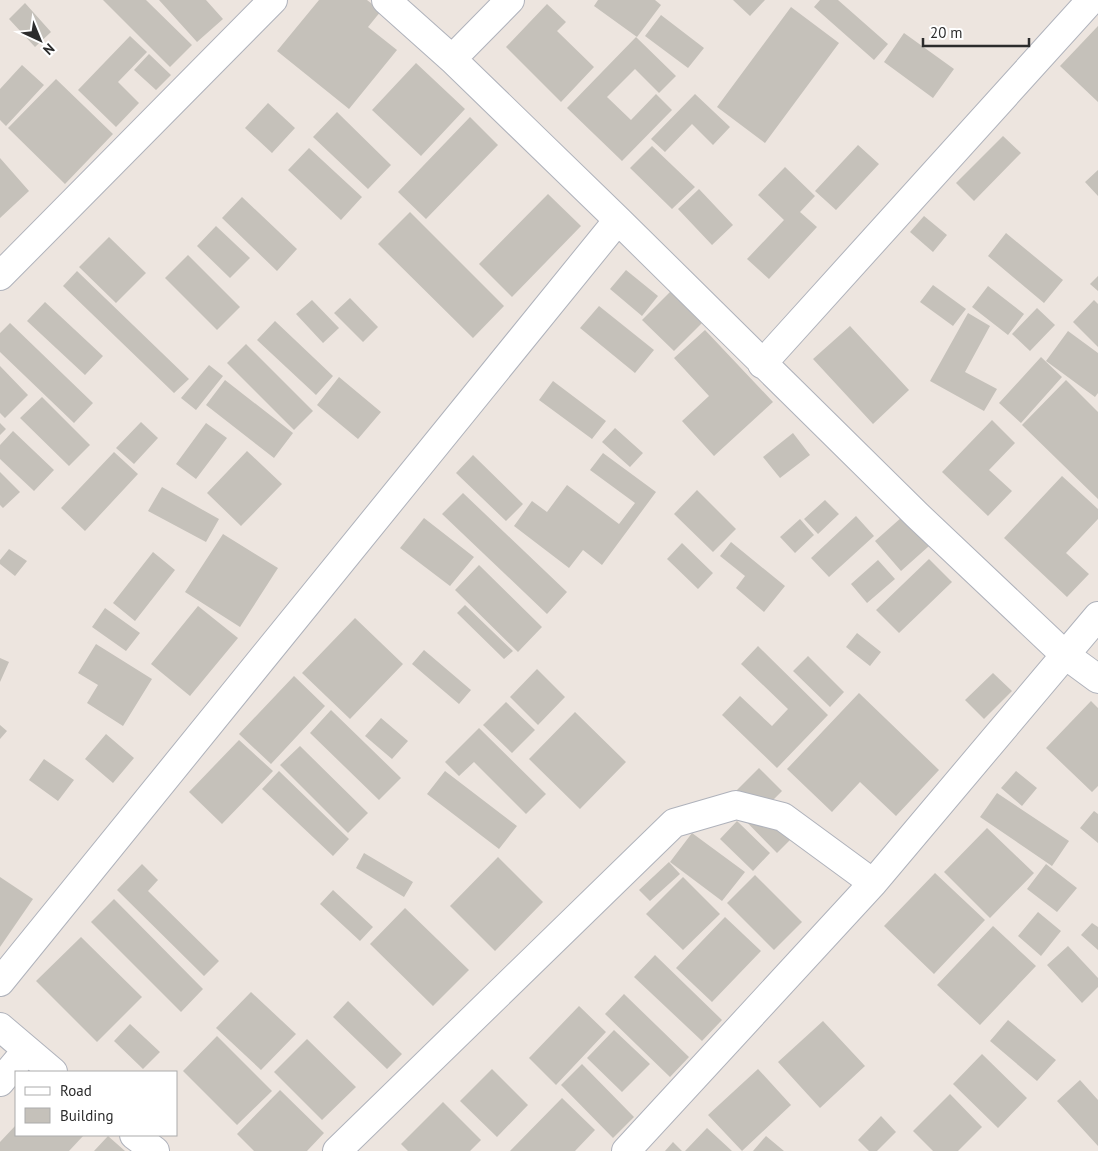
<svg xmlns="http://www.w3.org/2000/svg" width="1098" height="1151" font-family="'PT Sans',sans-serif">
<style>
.building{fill:#c5c1ba}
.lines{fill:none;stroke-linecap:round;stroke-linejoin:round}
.street-casing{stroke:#afb2bb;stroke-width:30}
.secondary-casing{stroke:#afb2bb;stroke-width:30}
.street{stroke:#fff;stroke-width:28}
.secondary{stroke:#fff;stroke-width:28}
</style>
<rect width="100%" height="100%" fill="#ede5df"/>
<!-- building -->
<path class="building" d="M103,0h43l46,45 -22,22z
M159,0h47l17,19 -26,23z
M319,0h48l14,11 -13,16 29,23 -48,59 -72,-58z
M598,0h57l6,5 -24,32 -43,-31z
M733,0h32l-15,16z
M820,0h18l50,44 -14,16 -60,-53z
M25,3l26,29 -16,15 -26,-28z
M547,4l19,18 -9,9 37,36 -33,35 -55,-55z
M791,7l48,36 -74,100 -48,-36z
M661,15l43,33 -16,20 -43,-32z
M1098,26v76l-38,-36z
M904,33l50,36 -21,29 -49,-36z
M130,36l17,16 -29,30 21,21 -23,24 -38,-37z
M636,37l40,39 -17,17 -24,-24 -28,28 24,23 25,-26 16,16 -50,51 -55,-53z
M149,54l22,21 -15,15 -22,-20z
M416,63l49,46 -44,47 -49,-46z
M22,65l22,20 -38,41 -6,-6v-31z
M56,79l57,55 -48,50 -57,-56z
M695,94l35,33 -17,18 -21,-21 -27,28 -14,-13z
M268,103l27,25 -23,25 -27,-25z
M337,112l54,53 -23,24 -55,-52z
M470,117l28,28 -72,74 -28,-27z
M1003,136l18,17 -47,48 -18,-18z
M858,145l21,19 -43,46 -21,-19z
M652,146l43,41 -23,22 -42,-41z
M309,148l53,49 -21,23 -53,-50z
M0,158l29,33 -29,27z
M785,167l30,29 -15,16 17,15 -48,52 -22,-20 37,-39 -26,-25z
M1098,170v26l-13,-14z
M699,189l34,36 -21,20 -34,-36z
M548,194l33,32 -69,71 -33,-33z
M242,197l55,52 -20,22 -55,-53z
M410,212l94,94 -31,32 -95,-94z
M924,216l23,19 -14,17 -23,-20z
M216,226l34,32 -20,20 -33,-32z
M1006,233l57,47 -19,23 -56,-47z
M109,237l37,36 -30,30 -37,-36z
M188,255l52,52 -23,23 -52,-52z
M626,270l32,26 -16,20 -32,-27z
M77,271l112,108 -15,14 -111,-107z
M1098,276v15l-8,-7z
M933,285l33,24 -13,17 -33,-24z
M988,286l36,28 -16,21 -36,-28z
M671,291l31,32 -28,28 -32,-31z
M350,298l28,29 -15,15 -29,-29z
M312,300l27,28 -16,15 -27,-29z
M1094,300l4,4v43l-25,-25z
M45,302l58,54 -18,19 -58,-54z
M599,306l55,44 -19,23 -55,-45z
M1037,308l18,17 -25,26 -18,-17z
M968,313l22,13 -25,46 32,17 -13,22 -54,-30z
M275,321l58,55 -17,19 -59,-55z
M10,323l83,80 -19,20 -74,-71v-19z
M850,326l59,64 -36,34 -60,-65z
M705,330l68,72 -59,54 -32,-35 27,-25 -35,-38z
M1068,331l30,22v40l-3,4 -49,-36z
M246,344l67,67 -19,19 -67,-67z
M1041,357l21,20 -41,46 -22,-20z
M209,365l14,11 -27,34 -15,-12z
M0,366l28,29 -23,23 -5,-5z
M339,377l42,35 -23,27 -41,-34z
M225,380l68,53 -19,25 -68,-53z
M1066,380l32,32v87l-76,-74z
M553,381l53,40 -14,18 -53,-39z
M42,397l48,48 -21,21 -49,-48z
M992,420l23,23 -26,27 23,21 -24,25 -46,-44z
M141,422l17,16 -24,26 -18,-16z
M0,423l6,6 -6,6z
M206,423l21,15 -31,41 -20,-15z
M615,428l28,25 -13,14 -28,-25z
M13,431l41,39 -20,21 -34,-32v-14z
M793,433l17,22 -30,23 -17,-21z
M247,451l35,33 -41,42 -34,-33z
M114,452l24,22 -53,57 -24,-23z
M603,453l53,39 -54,73 -19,-15 -14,18 -55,-42 18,-25 15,11 20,-27 52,39 16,-21 -45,-33z
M473,455l50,49 -17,17 -50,-48z
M0,472l20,20 -17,16 -3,-3z
M1062,476l36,33v10l-32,34 23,21 -22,23 -63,-59z
M162,487l57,32 -13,23 -58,-31z
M697,490l39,39 -23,23 -39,-38z
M463,493l104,99 -20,22 -105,-100z
M825,500l14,14 -21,20 -14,-15z
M856,516l18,20 -45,41 -18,-19z
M902,517l27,29 -28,25 -26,-30z
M424,518l50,39 -24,29 -50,-38z
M800,519l14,16 -19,18 -15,-16z
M223,534l55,34 -38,59 -55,-35z
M731,542l54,44 -21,26 -28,-24 9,-12 -25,-20z
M682,543l31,30 -15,16 -31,-30z
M9,549l18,12 -12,15 -15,-12v-4z
M153,552l22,18 -40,51 -22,-18z
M929,559l23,23 -53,51 -23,-23z
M878,560l17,19 -28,24 -16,-19z
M479,565l63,62 -24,25 -63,-62z
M465,605l48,46 -9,8 -47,-46z
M198,606l40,32 -48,58 -39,-32z
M105,608l35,25 -14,18 -34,-24z
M355,618l48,46 -53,55 -48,-46z
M857,633l24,19 -11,14 -24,-19z
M96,644l56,35 -29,47 -36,-23 11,-18 -20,-12z
M758,646l70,69 -51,53 -55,-53 18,-19 32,30 16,-17 -47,-45z
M424,650l47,40 -12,14 -47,-40z
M808,656l36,36 -14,15 -37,-36z
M0,658l9,4 -9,20z
M537,669l28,28 -27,28 -28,-28z
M993,673l19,18 -28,28 -19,-19z
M294,676l31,30 -54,58 -32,-30z
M859,693l80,77 -43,46 -36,-34 -28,30 -45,-43z
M1091,701l7,7v78l-6,6 -46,-44z
M506,702l29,28 -23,23 -29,-28z
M331,710l70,68 -22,22 -69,-67z
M575,712l51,50 -46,47 -51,-50z
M381,718l27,23 -16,18 -27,-23z
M0,725l7,6 -7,8z
M479,728l67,66 -20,20 -52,-52 -15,14 -14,-14z
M106,734l28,24 -21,25 -28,-24z
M239,740l34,31 -51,53 -33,-32z
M300,746l68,67 -20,20 -68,-68z
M44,759l30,21 -16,21 -29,-21z
M759,768l23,23 -10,10 29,28 -24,24 -51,-52z
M279,771l70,68 -16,17 -71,-67z
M445,771l72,55 -18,23 -72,-55z
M1016,771l21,17 -15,18 -21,-18z
M997,793l72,48 -17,25 -72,-49z
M1094,811l4,3v29l-18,-15z
M737,821l33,32 -17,18 -33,-32z
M987,828l47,45 -44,45 -46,-46z
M692,833l53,39 -23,29 -52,-39z
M364,853l49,29 -9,15 -48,-29z
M498,857l45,45 -48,49 -45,-45z
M669,862l11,12 -30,27 -11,-11z
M142,864l16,16 -10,11 71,70 -15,15 -87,-86z
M1046,864l31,24 -20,24 -30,-23z
M935,873l50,47 -51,54 -50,-48z
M755,875l47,47 -28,28 -47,-47z
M0,877l33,22 -33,48z
M683,877l37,37 -37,36 -37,-36z
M333,890l40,37 -13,14 -40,-37z
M114,899l89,90 -22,23 -90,-90z
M405,908l64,62 -36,36 -63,-62z
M1038,912l23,19 -20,25 -23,-20z
M725,917l36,34 -49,51 -36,-34z
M1092,923l6,4v23l-17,-15z
M993,926l43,40 -56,59 -43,-40z
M81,937l61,60 -45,45 -61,-61z
M1068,946l30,32v9l-16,16 -35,-38z
M655,955l67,65 -20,21 -68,-64z
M251,992l45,42 -35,36 -45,-42z
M624,994l65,63 -19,20 -65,-63z
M348,1001l54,53 -15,15 -54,-52z
M579,1006l27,26 -50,53 -27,-27z
M1008,1020l48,40 -19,21 -47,-40z
M823,1021l42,45 -45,42 -42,-46z
M130,1024l30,28 -17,17 -29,-28z
M614,1030l36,34 -28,28 -35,-34z
M217,1036l55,55 -35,34 -54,-54z
M307,1039l49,48 -34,33 -48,-48z
M982,1054l45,44 -29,30 -45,-44z
M582,1064l52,53 -21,21 -52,-53z
M492,1069l36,36 -31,32 -37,-36z
M758,1069l33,36 -49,46 -34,-36z
M1080,1080l18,20v46l-41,-45z
M280,1090l44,43 -17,18h-53l-17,-17z
M950,1094l32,33 -24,24h-25l-20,-20z
M562,1098l33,32 -20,21h-65z
M443,1102l38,38 -11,11h-62l-7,-7z
M881,1116l15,16 -19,19h-8l-11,-11z
M16,1125v10h68l-15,16h-69v-9z
M707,1128l25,23h-47z
M108,1136l17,15h-31z
M766,1136l18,15h-31z
M673,1142l9,9h-17z"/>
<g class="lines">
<!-- street casing -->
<g class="street-casing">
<path id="street" d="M386,0l66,59 166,161 299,295 147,139 34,25
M452,59l58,-59
M0,276l273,-276
M762,364l329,-364
M0,982l618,-762
M0,1082l26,-31
M337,1151l337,-328 62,-18 47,12 90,66
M626,1151l247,-268 225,-267"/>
</g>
<!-- secondary casing -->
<g class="secondary-casing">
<path id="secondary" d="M0,1027l53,45
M134,1135l21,16"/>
</g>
<!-- street -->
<use href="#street" class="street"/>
<!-- secondary -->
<use href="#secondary" class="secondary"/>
</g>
<!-- legend -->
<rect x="15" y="1071" width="162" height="65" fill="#ffffff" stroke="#ababab"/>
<rect x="25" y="1087" width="25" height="8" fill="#ffffff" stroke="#ababab"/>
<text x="60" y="1096" font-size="15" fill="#2c2c2c">Road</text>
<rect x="25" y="1108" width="25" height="15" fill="#c5c1ba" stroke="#ababab"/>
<text x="60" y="1121" font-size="15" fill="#2c2c2c">Building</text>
<!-- north arrow -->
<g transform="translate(40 40) rotate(136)" stroke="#ffffff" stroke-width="4" paint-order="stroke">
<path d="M0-4L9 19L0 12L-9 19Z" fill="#2c2c2c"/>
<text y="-8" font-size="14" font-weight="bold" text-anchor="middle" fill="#2c2c2c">N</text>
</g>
<!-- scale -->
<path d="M923 38v8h106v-8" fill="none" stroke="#2c2c2c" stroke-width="2.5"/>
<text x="930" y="38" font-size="15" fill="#2c2c2c" stroke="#ffffff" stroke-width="4" paint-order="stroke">20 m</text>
</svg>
